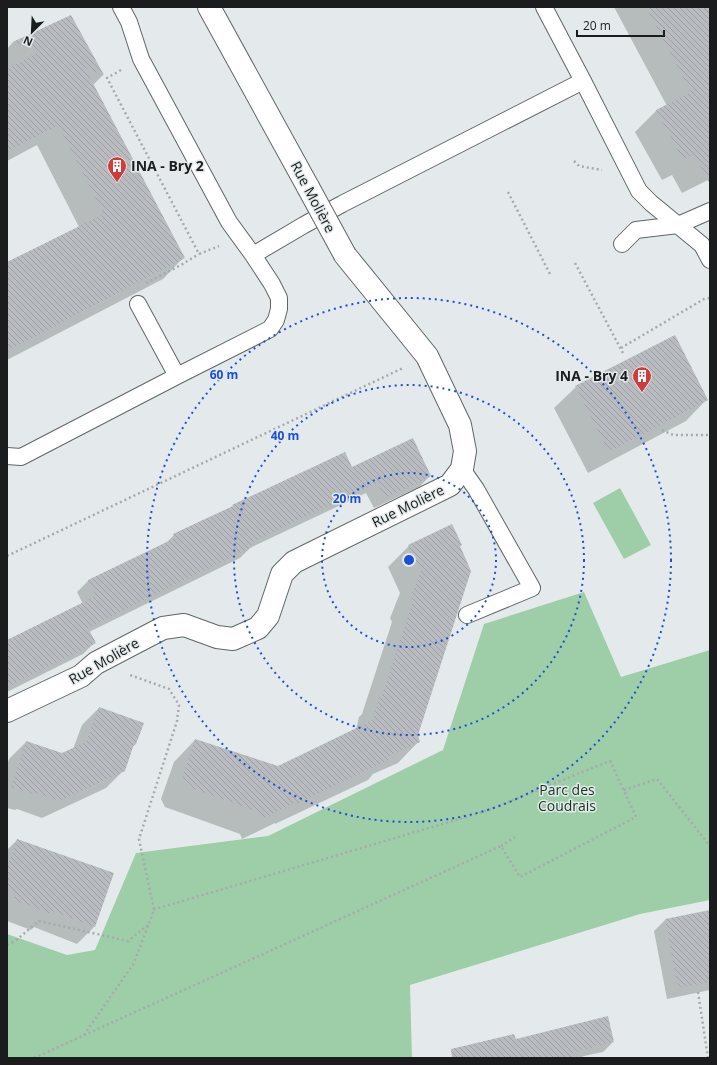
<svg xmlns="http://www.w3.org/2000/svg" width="717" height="1065" font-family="'Open Sans',sans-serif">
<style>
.green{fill:#9dcea8}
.shadow{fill:#0003}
.building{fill:url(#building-back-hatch)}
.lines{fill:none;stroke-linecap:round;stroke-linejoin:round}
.lane-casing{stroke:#616667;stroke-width:18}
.street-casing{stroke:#616667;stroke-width:24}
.path{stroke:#a5aaab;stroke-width:2.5;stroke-dasharray:2 3;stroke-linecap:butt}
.lane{stroke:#fff;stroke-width:16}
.street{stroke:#fff;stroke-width:22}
.street-bridge-casing{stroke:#616667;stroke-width:24;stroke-linecap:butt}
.street-bridge{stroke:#fff;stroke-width:22}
.ring{fill:none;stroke:#1d4ed8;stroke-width:2;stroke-dasharray:2 4}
.labels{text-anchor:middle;stroke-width:3;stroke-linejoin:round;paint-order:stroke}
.poi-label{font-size:14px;font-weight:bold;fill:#1a1c1d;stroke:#e4eaeb;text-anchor:start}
.street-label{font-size:14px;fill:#1a1c1d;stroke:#e4eaeb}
.park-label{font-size:14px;fill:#11351c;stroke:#e4eaeb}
.centre{fill:#1d4ed8;stroke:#e4eaeb;stroke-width:2}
.ring-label{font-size:12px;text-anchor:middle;font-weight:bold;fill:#1d4ed8;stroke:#e4eaeb;stroke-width:3;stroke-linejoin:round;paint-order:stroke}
</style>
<defs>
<pattern id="building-back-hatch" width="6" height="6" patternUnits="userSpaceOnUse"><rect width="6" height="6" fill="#b8bbbf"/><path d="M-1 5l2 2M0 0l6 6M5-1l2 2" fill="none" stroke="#9ea0a4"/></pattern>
</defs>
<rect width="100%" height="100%" fill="#e4eaeb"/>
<!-- green -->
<path class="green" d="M620,488l31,57 -27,14 -31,-56z
M584,592l37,85 89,-27v250l-70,14 -230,71 2,73h-405v-124l60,21 28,-5 41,-97 132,-17 175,-86 41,-126z"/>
<!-- shadow -->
<path class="shadow" d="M614,7h96v172l-28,14 -10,-18 -10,5 -27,-48 21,-21 11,-5z
M70,16l33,59 -10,10 90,173 -20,21 -156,81v-97l72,-36 -42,-82 -30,16v-91l2,-2h-2v-19l6,-7z
M674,336l33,63 -21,22 -98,52 -34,-65 22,-21z
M352,468l78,8 -11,11 -45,21 -8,-15 -116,55 -10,10 -151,74 5,11 -11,11 -76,38v-51l76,-37 -6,-12 11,-11 78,-38 8,-8z
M409,546l50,1 -42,188 2,6 -21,22 -25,11 -5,6 -93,44v-1l-33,16 -2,-5 -75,-27 -4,-8 13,-37 21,-22 83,27 78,-37 3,-13 3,-3 30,-92 -2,-4 10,-25 -12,-26z
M99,708l37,36 -5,4 -7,22 -18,18 -64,30 -25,-9 -2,1 -8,-2v-42l2,-7 17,-17 36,12 11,-5 9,-24z
M17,840l96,33 -19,54 -17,17 -43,-17 -3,3 -24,-9v-71z
M710,911v79l-43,9 -13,-68 11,-11z
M515,1040l98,2 -10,10 -19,4 -5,2h-110z"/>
<!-- building -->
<path class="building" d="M646,7h64v177l-16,-30 -11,6 -27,-50 35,-18z
M71,15l33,60 -19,-7 100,190 -178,93v-89l97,-48 -46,-89 -51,27v-83l33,-18 -27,-9z
M675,335l33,65 -99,52 -34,-66z
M413,438l18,38 -46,22 -8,-15 -127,60 2,4 -164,81 8,15 -89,44v-47l89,-44 -8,-16 87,-42 -2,-4 60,-28 -1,-1 113,-53 7,15z
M452,524l10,21 -2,1 11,25 -53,164 2,7 -30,14v3l-93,45 -1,-2 -32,16 -3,-5 -75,-27 -4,-8 13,-39 83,27 95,-46 7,-25 3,-2 30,-92 -2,-5 10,-25 -13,-26z
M99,707l45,16 -8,21h-2l-9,27 -65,30 -26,-9 -1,2 -22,-7 15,-46 36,12 24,-11z
M17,839l97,34 -19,54 -45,-17 -1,3 -35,-13 2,-7 -9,-3v-23z
M710,910v72l-32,6 -13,-69z
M608,1016l6,26 -20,4v1l-21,6 1,5h-122l-1,-9 63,-15 2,5z"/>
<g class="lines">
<!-- lane casing -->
<g class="lane-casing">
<path id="lane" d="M544,7l39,74 56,110 12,12 51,42 8,15
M622,244l14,-14 42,-5 32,-14
M253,255l51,-30 38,-21 241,-123
M138,304l39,72
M7,456l14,1 156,-81 93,-47 6,-9 3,-11v-11l-7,-14 -19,-29 -24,-33 -88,-163 -12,-37 -8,-15
M462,469l14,20 56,99 -65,27"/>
</g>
<!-- street casing -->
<g class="street-casing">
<path id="street" d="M209,7l99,180
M7,711l74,-35 15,-13 67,-35 21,-3 33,12 16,2 25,-11 10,-12 14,-42 12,-12 156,-77 12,-16 3,-18 -5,-26 -33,-69 -82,-101"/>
</g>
<!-- path -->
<path class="path" d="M121,70l-14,8 92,176 20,-8
M574,161l5,5 23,4
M508,192l42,82
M575,263l49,92
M146,283l35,-18 18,-11
M621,348l83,-49 6,-1
M662,430l11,5h37
M7,556l396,-188
M624,790l33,-11 53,67
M501,846l14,-9
M7,945l8,-4 24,-20 89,20 20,-16
M698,992l10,66
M84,1035l50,-72 20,-53 -15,-71 38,-118 2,-16 -10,-16 -39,-14
M34,1058l467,-212 19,31 116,-60 -26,-56 -127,51 -331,98"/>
<!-- lane -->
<use href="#lane" class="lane"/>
<!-- street -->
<use href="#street" class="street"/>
<!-- street-bridge casing -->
<g class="street-bridge-casing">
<path id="street-bridge" d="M308,187l37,68"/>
</g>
<!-- street-bridge -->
<use href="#street-bridge" class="street-bridge"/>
</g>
<!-- distance rings -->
<g class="ring">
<circle cx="409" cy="560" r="87"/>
<circle cx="409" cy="560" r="175"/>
<circle cx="409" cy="560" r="262"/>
</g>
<!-- icons -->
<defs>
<g id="building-pin" transform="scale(1)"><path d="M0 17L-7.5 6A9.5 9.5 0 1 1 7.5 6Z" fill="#cc3d3b" stroke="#e4eaeb"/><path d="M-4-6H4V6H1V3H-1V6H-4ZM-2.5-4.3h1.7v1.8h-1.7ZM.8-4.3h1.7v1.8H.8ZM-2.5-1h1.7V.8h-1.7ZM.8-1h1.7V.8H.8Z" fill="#fff"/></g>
</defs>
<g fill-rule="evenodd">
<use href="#building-pin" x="117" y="166"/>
<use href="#building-pin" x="642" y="376"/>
</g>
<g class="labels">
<!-- poi labels -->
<g class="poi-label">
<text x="131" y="171">INA - Bry 2</text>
<text x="628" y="381" text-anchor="end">INA - Bry 4</text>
</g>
<!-- street labels -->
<g class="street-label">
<text transform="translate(313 197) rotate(62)" y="5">Rue Molière</text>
<text transform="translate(408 506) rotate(-26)" y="5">Rue Molière</text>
<text transform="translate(104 661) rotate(-30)" y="5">Rue Molière</text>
</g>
<!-- park labels -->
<g class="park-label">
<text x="567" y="795">Parc des<tspan x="567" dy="16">Coudrais</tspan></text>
</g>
</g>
<circle cx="409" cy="560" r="6" class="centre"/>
<g class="ring-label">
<text x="224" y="379">60 m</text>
<text x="285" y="440">40 m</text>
<text x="347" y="503">20 m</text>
</g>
<!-- border -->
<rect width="717" height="1065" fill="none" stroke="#1a1c1d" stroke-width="16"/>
<!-- north arrow -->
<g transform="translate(32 32) rotate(204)" stroke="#e4eaeb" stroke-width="3" paint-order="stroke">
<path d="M0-3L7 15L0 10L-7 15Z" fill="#1a1c1d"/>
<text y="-6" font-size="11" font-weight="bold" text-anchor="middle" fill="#1a1c1d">N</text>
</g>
<!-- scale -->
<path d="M577 30v6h87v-6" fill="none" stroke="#1a1c1d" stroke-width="2"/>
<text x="583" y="30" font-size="12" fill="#1a1c1d" stroke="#e4eaeb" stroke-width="3" paint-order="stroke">20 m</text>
</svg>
